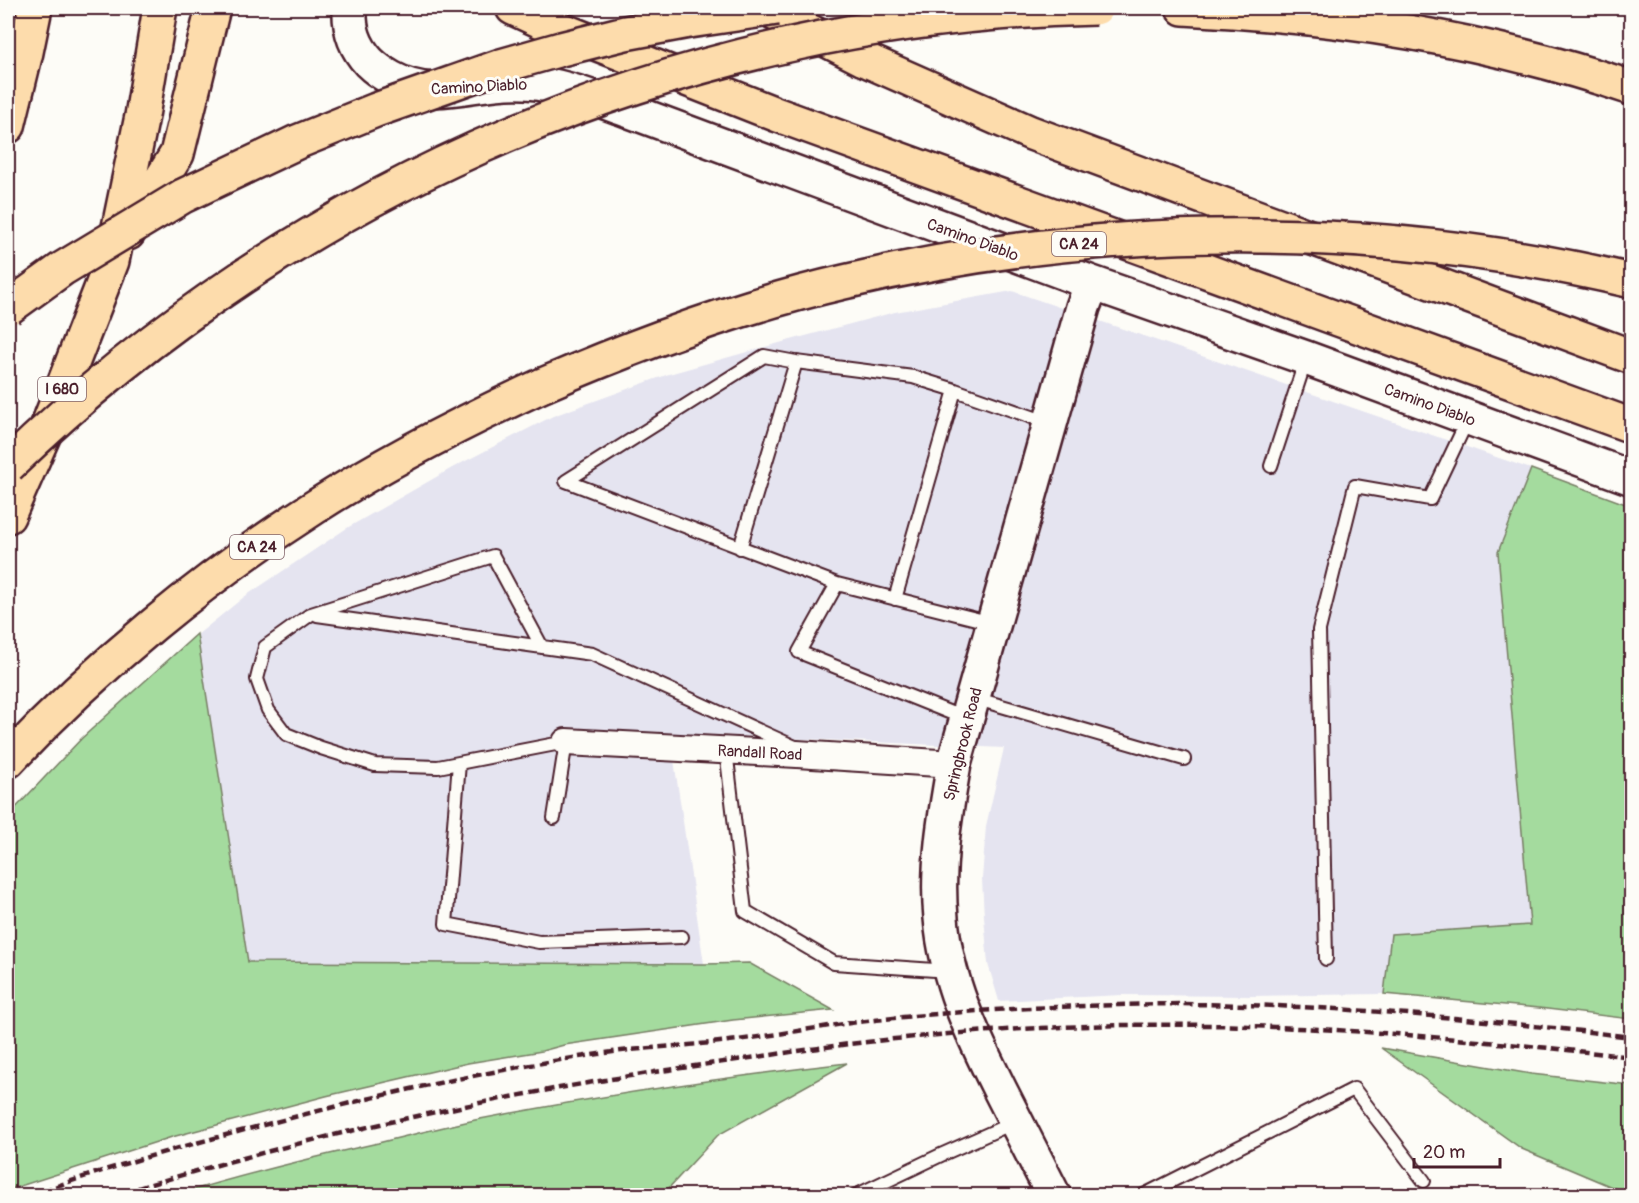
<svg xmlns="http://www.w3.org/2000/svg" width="1639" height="1203" font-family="Pangolin,sans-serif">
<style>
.built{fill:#e5e4f0}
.green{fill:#a4db9e;stroke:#777d64;stroke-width:1.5}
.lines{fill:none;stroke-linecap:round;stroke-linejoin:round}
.lane-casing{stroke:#4a1f2b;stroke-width:16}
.street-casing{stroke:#4a1f2b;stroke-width:30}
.secondary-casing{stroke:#4a1f2b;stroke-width:38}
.highway-casing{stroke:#4a1f2b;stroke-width:38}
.lane{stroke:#fdfcf7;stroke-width:12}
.street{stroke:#fdfcf7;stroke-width:26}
.secondary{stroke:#fdfcf7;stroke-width:33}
.highway{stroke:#fddcac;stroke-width:33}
.rail{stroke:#4a1f2b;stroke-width:4.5;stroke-dasharray:9 4.5;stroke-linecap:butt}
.highway-bridge-casing{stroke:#4a1f2b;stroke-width:38;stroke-linecap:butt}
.highway-bridge{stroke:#fddcac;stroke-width:33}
.labels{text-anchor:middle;stroke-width:6;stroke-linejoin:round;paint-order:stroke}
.shield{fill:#fdfcf7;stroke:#806168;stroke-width:1.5}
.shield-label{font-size:15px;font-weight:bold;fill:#4a1f2b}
.street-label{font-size:16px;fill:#4a1f2b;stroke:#fdfcf7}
</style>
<rect width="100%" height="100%" fill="#fdfcf7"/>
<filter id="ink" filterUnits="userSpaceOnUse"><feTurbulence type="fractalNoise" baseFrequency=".0167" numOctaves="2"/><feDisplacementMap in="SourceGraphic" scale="12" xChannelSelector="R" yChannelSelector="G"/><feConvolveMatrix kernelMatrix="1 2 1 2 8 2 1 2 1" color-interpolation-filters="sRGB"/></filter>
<g filter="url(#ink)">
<!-- built -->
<path class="built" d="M1012,291l519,178 -33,83 32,373 -138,9 -8,60 -132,2 -130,-1 -123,6 -11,-37 -4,-47 -2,-38 4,-53 18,-78 -334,-15 34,231 -456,-2 -51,-327 47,-38 103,-69 105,-60 101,-52 116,-42 114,-32 112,-30z"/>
<!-- green -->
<path class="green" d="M1531,469l100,37v513l-92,-11 -155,-14 7,-60 139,-9 -32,-373z
M197,634l51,328 456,2 45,-1 84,47 -100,10 -169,25 -22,6 -74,12 -142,33 -154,41 -164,53v-374l74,-78z
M1381,1048l150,26 100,11v110l-109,-46z
M847,1063l-129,72 -53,57 1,3h-490c66,-20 134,-37 202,-52 32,-8 65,-16 97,-23 123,-24 248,-43 372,-57z"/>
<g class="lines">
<!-- lane casing -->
<g class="lane-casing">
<path id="lane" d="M955,390l-42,-13 -117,-15 -32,-6 -198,125 271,103 155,39
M1271,466l35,-107
M740,548l56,-186
M837,584l-38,68 167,67
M895,599l60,-209 94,33
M317,615l275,39 203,93
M542,647l-49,-91 -182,58 -46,33 -8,32 11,31 18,24 35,14 54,17 63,2 128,-25 -12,76
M974,698l210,61
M726,750l19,161 89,52 115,8
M459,763l-13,161 93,18 143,-5
M1326,959l-7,-329 36,-144 75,13 38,-80
M855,1196l88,-42 72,-32
M1142,1196l212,-107 70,92"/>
</g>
<!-- street casing -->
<g class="street-casing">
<path id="street" d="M566,742l231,12 157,10"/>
</g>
<!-- secondary casing -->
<g class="secondary-casing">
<path id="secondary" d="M350,8c-1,21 4,38 19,54 7,7 13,11 22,16 47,26 85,0 134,4 36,2 71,17 105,29l462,172 214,75 326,120
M1054,1196c-18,-36 -36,-71 -54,-106 -27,-54 -54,-110 -59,-172 -5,-52 4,-103 13,-154l129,-457 9,-24"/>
</g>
<!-- highway casing -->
<g class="highway-casing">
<path id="highway" d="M513,8l39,18 226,89 854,311
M764,8l100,51 167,74 601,224
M1183,8c155,8 300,30 449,80
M8,126l18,-74 9,-44
M128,233l49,-79 36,-146
M8,516l40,-91 64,-164 30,-145 18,-108
M8,761c89,-95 197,-184 307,-254 73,-47 150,-86 228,-122"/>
</g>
<!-- lane -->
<use href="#lane" class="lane"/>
<!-- street -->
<use href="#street" class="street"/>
<!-- secondary -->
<use href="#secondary" class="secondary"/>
<!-- highway -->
<use href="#highway" class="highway"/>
<!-- rail -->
<path class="rail" d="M30,1196c74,-28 150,-49 226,-69 113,-30 227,-56 343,-73 46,-7 92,-8 138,-14 46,-6 92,-15 138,-20 80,-9 162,-13 244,-15 171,-5 343,12 513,32
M112,1196c202,-63 409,-106 618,-135 49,-7 97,-15 146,-20 82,-9 165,-14 247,-16 170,-3 339,13 509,32"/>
<!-- highway-bridge casing -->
<g class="highway-bridge-casing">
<path id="highway-bridge" d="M8,308l54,-39 121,-73 114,-54 79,-32 125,-44 60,-17 64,-16 64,-12 88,-13
M543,385c97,-42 197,-79 301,-103 257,-61 531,-62 788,-1
M8,466c290,-282 683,-450 1088,-458"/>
</g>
<!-- highway-bridge -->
<use href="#highway-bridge" class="highway-bridge"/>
</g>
</g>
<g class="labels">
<!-- shield labels -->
<g class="shield">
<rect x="1052" y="232" width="54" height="24" rx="4.5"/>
<rect x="38" y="377" width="48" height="24" rx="4.5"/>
<rect x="230" y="535" width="54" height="24" rx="4.5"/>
</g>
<g class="shield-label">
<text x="1079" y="249">CA 24</text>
<text x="62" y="394">I 680</text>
<text x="257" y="552">CA 24</text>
</g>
<!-- street labels -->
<g class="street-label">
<text transform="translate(479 86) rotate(-3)" y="6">Camino Diablo</text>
<text transform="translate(973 239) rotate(20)" y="6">Camino Diablo</text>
<text transform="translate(1430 404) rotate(20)" y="6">Camino Diablo</text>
<text transform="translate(962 744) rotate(-76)" y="6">Springbrook Road</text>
<text transform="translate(760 752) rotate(3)" y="6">Randall Road</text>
</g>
</g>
<!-- margin -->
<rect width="1639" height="1203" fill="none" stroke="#fdfcf7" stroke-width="30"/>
<rect x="15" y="15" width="1609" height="1173" fill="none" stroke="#4a1f2b" stroke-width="2" filter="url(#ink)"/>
<!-- scale -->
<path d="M1414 1158v9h86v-9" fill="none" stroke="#4a1f2b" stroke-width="3"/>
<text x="1423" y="1158" font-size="18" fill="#4a1f2b" stroke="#fdfcf7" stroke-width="4.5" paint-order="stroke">20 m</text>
</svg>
